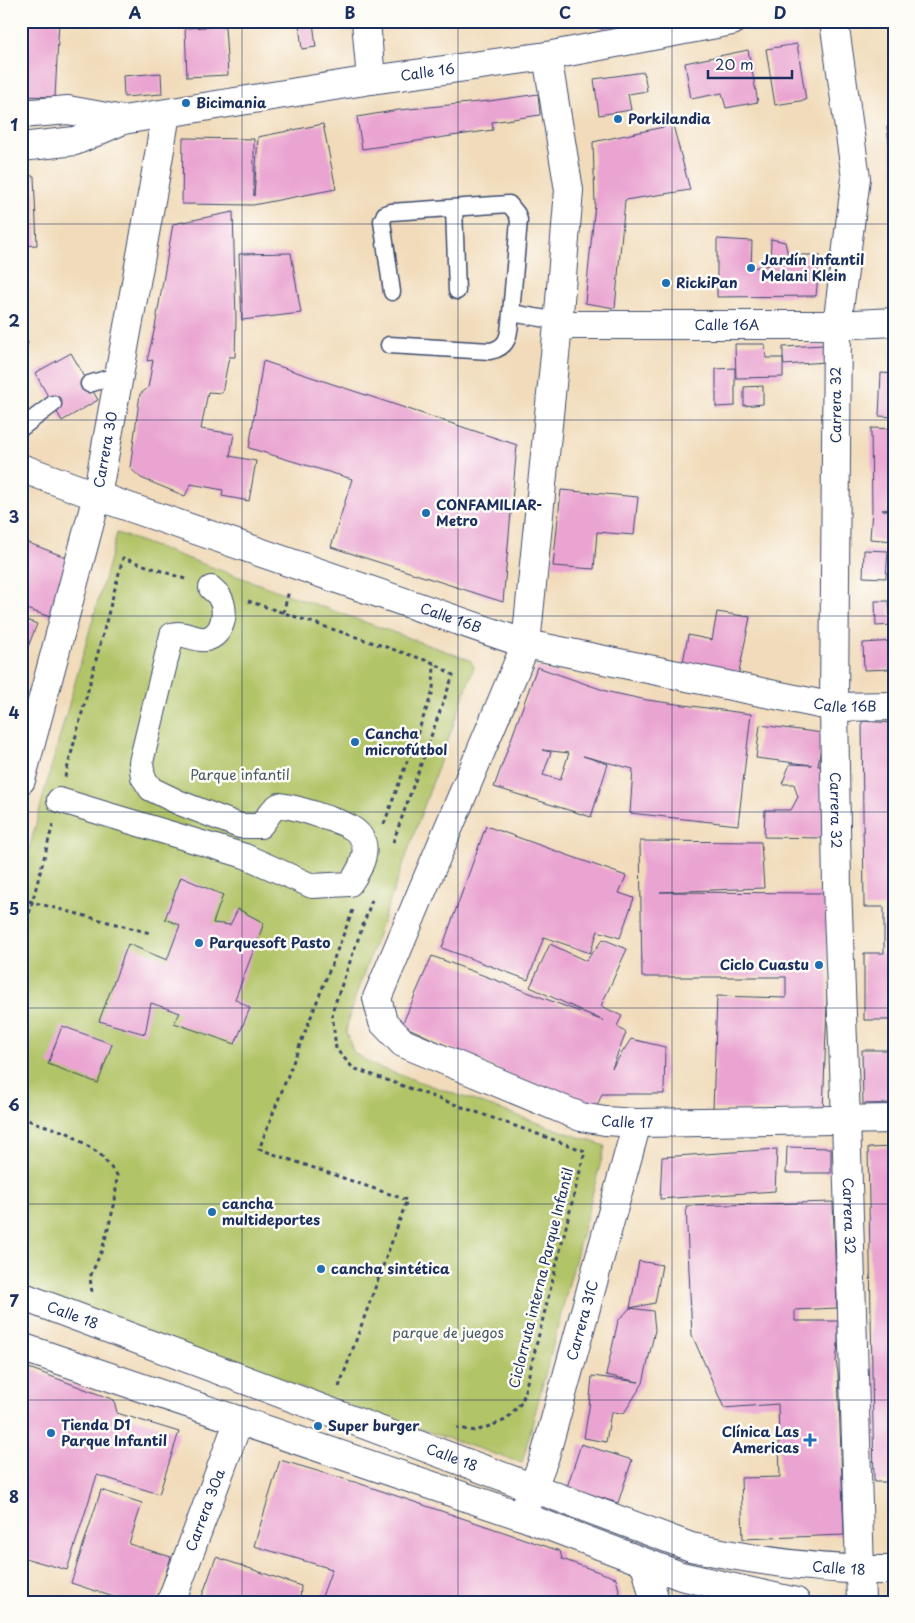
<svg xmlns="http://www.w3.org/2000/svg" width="915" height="1623" font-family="'Playpen Sans',sans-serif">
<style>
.green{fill:#b2c468;stroke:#667a63}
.building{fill:#eaa4d1;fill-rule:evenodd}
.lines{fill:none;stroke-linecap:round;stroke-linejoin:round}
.service-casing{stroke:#3b496c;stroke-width:19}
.pedestrian-casing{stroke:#3b496c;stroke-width:26}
.minor-casing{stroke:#3b496c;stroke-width:30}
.tertiary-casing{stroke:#3b496c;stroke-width:30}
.secondary-casing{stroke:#3b496c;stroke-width:30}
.path{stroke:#3b496c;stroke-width:3;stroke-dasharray:4 4;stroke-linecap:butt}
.service{stroke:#fff;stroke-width:16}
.pedestrian{stroke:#fff;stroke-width:24}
.minor{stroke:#fff;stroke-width:28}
.tertiary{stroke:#fff;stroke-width:28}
.secondary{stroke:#fff;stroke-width:28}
.grid{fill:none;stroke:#1b2f5e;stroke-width:1;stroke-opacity:0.55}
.poi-dot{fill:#1f6fb2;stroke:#fdfcf7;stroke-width:2}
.labels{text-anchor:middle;stroke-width:5;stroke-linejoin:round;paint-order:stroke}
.street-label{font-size:14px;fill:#1b2f5e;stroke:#fdfcf7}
.poi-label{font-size:14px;font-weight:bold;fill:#1b2f5e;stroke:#fdfcf7;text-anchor:start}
.park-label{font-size:14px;fill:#485c61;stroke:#fdfcf7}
.neatline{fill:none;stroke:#1b2f5e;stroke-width:2}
.grid-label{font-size:16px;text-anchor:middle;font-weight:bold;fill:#1b2f5e}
</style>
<rect width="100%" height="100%" fill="#fdfcf7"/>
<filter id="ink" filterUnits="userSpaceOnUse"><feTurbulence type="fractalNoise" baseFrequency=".02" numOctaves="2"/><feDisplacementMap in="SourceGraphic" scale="10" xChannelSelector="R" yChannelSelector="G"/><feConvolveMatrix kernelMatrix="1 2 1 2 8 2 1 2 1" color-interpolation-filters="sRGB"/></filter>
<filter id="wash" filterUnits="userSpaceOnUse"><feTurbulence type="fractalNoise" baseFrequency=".0096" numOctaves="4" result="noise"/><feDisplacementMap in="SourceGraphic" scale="20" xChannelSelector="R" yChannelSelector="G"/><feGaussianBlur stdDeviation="1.12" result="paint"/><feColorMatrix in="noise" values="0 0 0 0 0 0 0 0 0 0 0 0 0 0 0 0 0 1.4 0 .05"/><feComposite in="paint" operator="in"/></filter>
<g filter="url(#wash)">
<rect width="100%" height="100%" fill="#f1dbba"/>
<!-- green -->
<path class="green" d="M117,533l353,127 4,7 -124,345 -4,20 8,21 23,14 228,79 -83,317 -163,-54 -338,-121v-407l23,-88z"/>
<g id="blocks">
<!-- building -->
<path class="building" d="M21,21h38l-4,76 -34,-1z
M599,21h30v1l-28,7z
M313,22l3,25 -14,2 -3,-25z
M225,26l3,49 -41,2 -2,-49z
M797,44l9,56 -31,5 -9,-56z
M748,50l10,52 -32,6 -4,-15 -31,6 -6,-36z
M644,72l3,19 -19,3 3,16 -32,5 -5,-36z
M161,73l1,21 -38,3 -1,-21z
M538,94l2,21 -48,7 1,8 -131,19 -5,-32 42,-7 90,-9z
M323,124l13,65 -83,16 -71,-1 1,-66 71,1v57l4,-59z
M673,125l17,65 -65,10 -10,108 -30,-5 10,-99 -2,-62z
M894,125v47h-1l-6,-45z
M21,176h13l3,69 -16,1z
M233,212l3,107 -1,38h-6l-7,36 -14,-1 -7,37 33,5 -4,22 26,5 -7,40 -27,-5 1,-6 -32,-6 -6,12 -44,-18 -11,-10 10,-74 8,-6 5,-28 -6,1 8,-34 18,-103z
M717,239l35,2 -1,27 19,-3 1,-26 14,3 3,13h32l-4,41 -99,1z
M291,253l10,60 -59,7 -3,-66z
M21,340l7,2 -6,22h-1z
M735,344h30l1,14h17v-11l42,-2 1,17 -42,3 -1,-7v19l-47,1z
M71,353l27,47 -36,21 -27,-48z
M263,361l254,84 -14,157 -172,-55 21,-68 -103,-31z
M735,368v38l-19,1v-38z
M881,373l13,1v43l-15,-1z
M763,386v18l-19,2v-19z
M871,428l23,1v80l-12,1h12v31l-24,-2 2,-30z
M561,490l77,7 -4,38 -37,-3 -3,37 -41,-3z
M21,540l52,20 -20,58 -32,-11z
M864,550l24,1 -2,27 -23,-1z
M875,601h14l1,16h4v8l-18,1z
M717,612l33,5 -12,60 -56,-9 6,-33 24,5z
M21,618l16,6 -16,40z
M894,641v28l-30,1 -1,-27z
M537,667l72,25 38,8 104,14 -13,111 -108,-12 3,-44 -50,-13 25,8 -17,53 -97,-30zM542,750l27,3 -9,27 -17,-5 8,-23z
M21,677l6,3 -5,16h-1z
M862,721l32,2v380l-31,1 -1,-54h30v-30h-28v-67h20v-46h-20z
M760,725l63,8 -5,33h7l-2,72 -59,-1 1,-27h26l7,-13 -4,-13h-12l8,-20 22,1 -56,-7z
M486,826l140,50 -7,17 15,5 -14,40 -22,-7 -8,22 -46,-16 -16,43 -86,-32z
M640,841l121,1 3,46 -104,4 165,1 3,85 -5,134 -110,-3 4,-113 69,2v-21h-144z
M181,877l42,18 -10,28 17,2 8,-16 26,14 -29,76 15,9 -15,36 -61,-21 6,-10 -29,-10 -6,31 -46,-13 29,-77 39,16 13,-35 -15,-6z
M603,939l24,10 -26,57 21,10 -5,10 9,7 -14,35 19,-29 34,8 -1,47h-62l-7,17 -68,-28 -125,-58 30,-69 172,65 -74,-34 20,-43 36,17z
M62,1026l50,18 -14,39 -50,-19z
M787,1147l44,1v25h-45z
M894,1147v335h-20l-6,-334z
M777,1149l-2,42 -115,8 2,-42z
M833,1202l4,106 -42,2v11h43v23l-2,17 2,12 6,162 -101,4 -2,-61 39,-1 -2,-73 -54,4 -32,-73 -6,-129z
M639,1261l23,4 -7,38 -25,5 23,3 2,19 -12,53 -19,30 -13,-1 -5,30 -22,-4 5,-30 3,-32 47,6 -33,-7 12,-54 12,-13z
M21,1365l93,35 3,13 62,19 -20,62 -62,-19 -30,95 -46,-13z
M581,1444l51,16 -14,43 -51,-16z
M280,1460l78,23 202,68 2,8 54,19 6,24h-302l12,-33 -78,-23z
M101,1490l41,13 -13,41 42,13 -14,45h-28l-58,-19z
M216,1557l85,29 -1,16h-100z
M55,1596l18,5v1h-20z"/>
</g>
</g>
<g filter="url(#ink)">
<use href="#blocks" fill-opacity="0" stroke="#3b496c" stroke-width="1"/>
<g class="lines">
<!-- service casing -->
<g class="service-casing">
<path id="service" d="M454,208l3,83
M392,292l-10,-71 3,-7 6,-2 118,-8 8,10 2,6 -8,93
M389,345l101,6c21,-4 19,-20 21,-38l36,6 11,6
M89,384l30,-9
M21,428l32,-24"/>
</g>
<!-- pedestrian casing -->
<g class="pedestrian-casing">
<path id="pedestrian" d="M59,800l186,56 67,30 38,-2c13,-18 25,-43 0,-57 -8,-5 -17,-7 -26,-10 -14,-5 -30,-10 -45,-12 -9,5 -12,14 -19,21h-20l-60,-23 -29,-14 -8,-12 -2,-15 31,-127c12,-4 23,6 34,4 18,-4 22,-30 13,-43 -2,-3 -5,-5 -8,-8"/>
</g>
<!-- minor casing -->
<g class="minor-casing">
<g id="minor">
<path d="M366,21l5,59"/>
<path id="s1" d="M834,21l22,157 -19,147 -3,382 3,179 9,234 15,482"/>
<path id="s2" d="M547,56l22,134 -11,135 -32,319 -149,354 6,24 20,21 178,74 24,4 32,2 257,-4"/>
<path id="s3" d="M558,325h279l57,-3"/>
<path id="s4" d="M21,468l76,28 429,148 308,63 60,-1"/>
<path id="s5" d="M21,780l76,-284 57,-312 12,-70"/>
<path id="s6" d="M522,1516l23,-60 92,-333"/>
<path d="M645,1563l10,39"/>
<path id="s7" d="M171,1602l68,-182"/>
</g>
</g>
<!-- tertiary casing -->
<g class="tertiary-casing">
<g id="tertiary">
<path d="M21,114l47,-4 55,10"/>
<path id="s8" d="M21,147l54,-6 48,-21 248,-40 176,-24 185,-35"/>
</g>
</g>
<!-- secondary casing -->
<g class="secondary-casing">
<g id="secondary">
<path id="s9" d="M21,1296l670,251c66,14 135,24 203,23"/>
<path d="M21,1347l501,169 159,60 115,26"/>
</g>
</g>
<!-- path -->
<path class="path" d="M248,601l186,62 19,12 -61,170
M283,613l6,-22
M65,777l58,-219 65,22
M384,824l49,-133 1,-27
M21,899l129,34
M372,900l-40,112 4,37 17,19 232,83 -63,251 -16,18 -30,11 -19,-3
M21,944l32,-120
M21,1118l47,15 32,21 17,21 -2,27 -7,27 -6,21 -12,27 2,16
M339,1387l68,-187 -148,-51 94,-239"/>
<!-- service -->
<use href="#service" class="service"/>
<!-- pedestrian -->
<use href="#pedestrian" class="pedestrian"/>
<!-- minor -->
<use href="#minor" class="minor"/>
<!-- tertiary -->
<use href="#tertiary" class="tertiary"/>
<!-- secondary -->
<use href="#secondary" class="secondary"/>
</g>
</g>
<!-- grid -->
<path class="grid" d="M242,21v1581M458,21v1581M672,21v1581M21,224h873M21,420h873M21,616h873M21,812h873M21,1008h873M21,1204h873M21,1400h873"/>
<!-- markers -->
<g class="poi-dot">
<circle cx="186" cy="103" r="5"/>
<circle cx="618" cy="119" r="5"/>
<circle cx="751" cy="268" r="5"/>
<circle cx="666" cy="283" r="5"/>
<circle cx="426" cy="513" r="5"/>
<circle cx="355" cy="742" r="5"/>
<circle cx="199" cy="943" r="5"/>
<circle cx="819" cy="965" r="5"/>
<circle cx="212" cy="1212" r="5"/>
<circle cx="321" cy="1269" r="5"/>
<circle cx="318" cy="1426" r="5"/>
<circle cx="51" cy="1433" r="5"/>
<path d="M807.5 1432.5h5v5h5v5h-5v5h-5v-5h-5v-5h5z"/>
</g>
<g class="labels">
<!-- street labels -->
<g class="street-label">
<text dy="5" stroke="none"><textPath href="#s8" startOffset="415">Calle 16</textPath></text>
<text dy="5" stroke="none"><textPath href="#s3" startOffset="169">Calle 16A</textPath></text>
<text transform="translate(836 405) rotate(-90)" y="5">Carrera 32</text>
<text dy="5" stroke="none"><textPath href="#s5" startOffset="341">Carrera 30</textPath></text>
<text dy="5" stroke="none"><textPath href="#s4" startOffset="455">Calle 16B</textPath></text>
<text dy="5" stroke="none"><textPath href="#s4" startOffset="860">Calle 16B</textPath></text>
<text dy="5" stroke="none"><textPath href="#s1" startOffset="792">Carrera 32</textPath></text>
<text dy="5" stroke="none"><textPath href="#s2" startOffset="1269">Calle 17</textPath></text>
<text dy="5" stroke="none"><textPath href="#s1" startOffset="1198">Carrera 32</textPath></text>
<text transform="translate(541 1278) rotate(-76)" y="5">Ciclorruta interna Parque Infantil</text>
<text dy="5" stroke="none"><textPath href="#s9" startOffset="55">Calle 18</textPath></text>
<text dy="5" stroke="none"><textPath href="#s6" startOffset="205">Carrera 31C</textPath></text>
<text dy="5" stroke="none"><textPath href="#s9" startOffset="460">Calle 18</textPath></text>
<text dy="5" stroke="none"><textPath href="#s7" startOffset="98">Carrera 30a</textPath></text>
<text dy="5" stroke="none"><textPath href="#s9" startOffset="865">Calle 18</textPath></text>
</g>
<!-- poi labels -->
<g class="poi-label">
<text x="196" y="108">Bicimania</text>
<text x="628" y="124">Porkilandia</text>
<text x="761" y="265">Jardín Infantil<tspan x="761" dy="16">Melani Klein</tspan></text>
<text x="676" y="288">RickiPan</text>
<text x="436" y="510">CONFAMILIAR-<tspan x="436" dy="16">Metro</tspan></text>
<text x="365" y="739">Cancha<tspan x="365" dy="16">microfútbol</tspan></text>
<text x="209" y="948">Parquesoft Pasto</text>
<text x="809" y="970" text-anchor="end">Ciclo Cuastu</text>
<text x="222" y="1209">cancha<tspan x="222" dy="16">multideportes</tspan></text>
<text x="331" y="1274">cancha sintética</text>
<text x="61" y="1430">Tienda D1<tspan x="61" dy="16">Parque Infantil</tspan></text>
<text x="328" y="1431">Super burger</text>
<text x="799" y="1437" text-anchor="end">Clínica Las<tspan x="799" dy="16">Americas</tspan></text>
</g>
<!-- park labels -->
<g class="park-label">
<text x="240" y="780">Parque infantil</text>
<text x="448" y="1338">parque de juegos</text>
</g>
</g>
<!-- margin -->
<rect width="915" height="1623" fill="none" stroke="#fdfcf7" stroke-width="55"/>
<!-- scale -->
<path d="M708 70v8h84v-8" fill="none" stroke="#1b2f5e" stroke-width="2.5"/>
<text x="715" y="70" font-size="15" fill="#1b2f5e" stroke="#fdfcf7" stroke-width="4" paint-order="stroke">20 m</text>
<rect x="28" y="28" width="860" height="1568" class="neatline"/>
<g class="grid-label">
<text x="135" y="19">A</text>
<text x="350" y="19">B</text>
<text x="565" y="19">C</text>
<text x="780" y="19">D</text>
<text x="14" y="131">1</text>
<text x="14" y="327">2</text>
<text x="14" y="523">3</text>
<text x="14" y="719">4</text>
<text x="14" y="915">5</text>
<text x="14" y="1111">6</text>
<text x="14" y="1307">7</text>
<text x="14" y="1503">8</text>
</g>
</svg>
